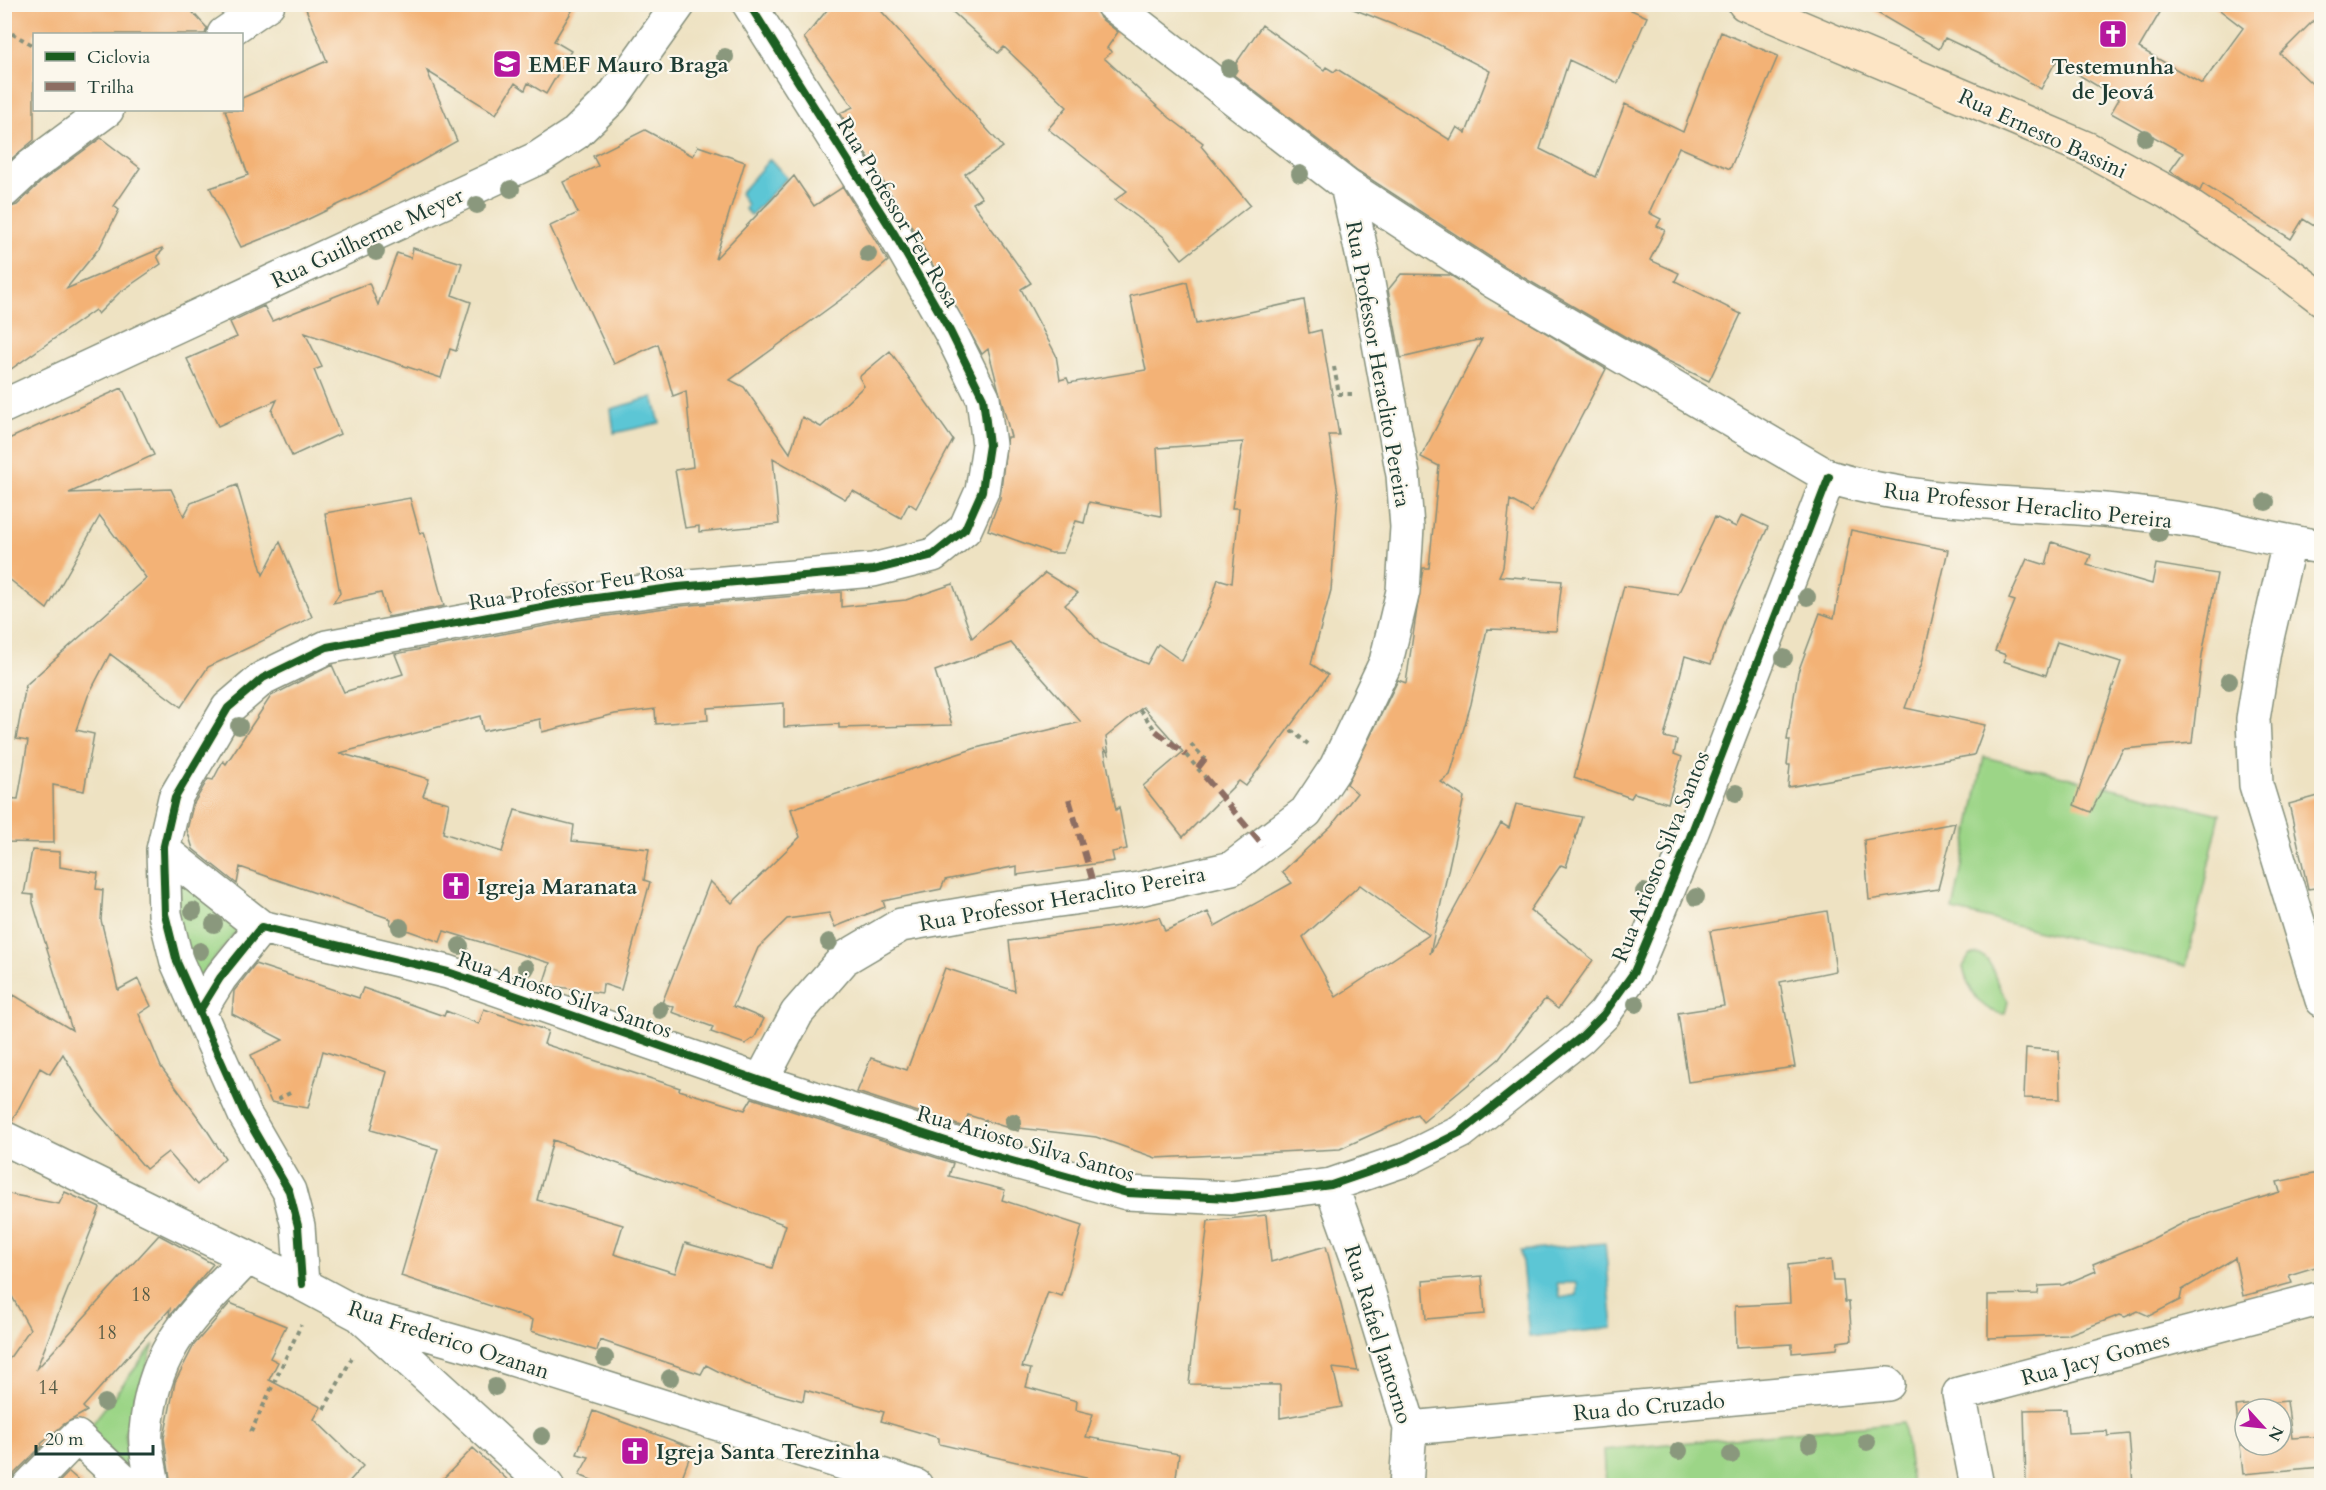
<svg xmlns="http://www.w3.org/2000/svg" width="2326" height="1490" font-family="Cardo,serif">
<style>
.green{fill:#9cd587;stroke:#5e895e;stroke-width:1.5}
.water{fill:#5bc6d5;stroke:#3d8284;stroke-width:1.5;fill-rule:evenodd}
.building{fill:#f3b276;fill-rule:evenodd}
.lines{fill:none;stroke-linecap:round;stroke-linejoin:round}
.street-casing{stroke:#86907b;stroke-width:36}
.secondary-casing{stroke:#86907b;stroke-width:36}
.path{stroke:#86907b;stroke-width:4;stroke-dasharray:4.5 4.5;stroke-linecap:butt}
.street{stroke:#fff;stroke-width:33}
.secondary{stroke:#fde5c5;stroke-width:33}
.quiet{stroke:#8d6e63;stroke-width:6;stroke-dasharray:12 6;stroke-linecap:butt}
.cycleway-casing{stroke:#fbf7ec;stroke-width:11}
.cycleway{stroke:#1b5e20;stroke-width:8}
.tree{fill:#8a987d}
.labels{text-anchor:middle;stroke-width:4.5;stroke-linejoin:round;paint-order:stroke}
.number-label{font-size:20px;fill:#545a44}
.poi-label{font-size:22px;font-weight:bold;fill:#1f3d34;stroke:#fbf7ec;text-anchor:start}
.street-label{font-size:22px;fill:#1f3d34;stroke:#fbf7ec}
</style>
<rect width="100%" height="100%" fill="#fbf7ec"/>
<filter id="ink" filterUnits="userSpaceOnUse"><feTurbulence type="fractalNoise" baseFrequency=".0167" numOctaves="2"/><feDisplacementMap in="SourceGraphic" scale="12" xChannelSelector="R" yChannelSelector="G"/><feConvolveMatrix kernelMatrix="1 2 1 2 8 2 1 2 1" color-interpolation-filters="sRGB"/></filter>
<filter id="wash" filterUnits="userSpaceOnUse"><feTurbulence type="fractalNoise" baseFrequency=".008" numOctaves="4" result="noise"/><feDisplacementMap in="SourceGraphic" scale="24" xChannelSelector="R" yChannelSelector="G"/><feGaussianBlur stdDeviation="1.35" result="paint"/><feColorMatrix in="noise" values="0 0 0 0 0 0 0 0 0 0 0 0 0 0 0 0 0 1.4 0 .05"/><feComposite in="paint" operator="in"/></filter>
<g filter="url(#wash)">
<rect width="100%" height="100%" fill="#eee2c2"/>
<!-- green -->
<path class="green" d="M1984,757l236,57 -34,152 -233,-56z
M178,878l63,48 -44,54 -24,-52z
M1974,954c17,0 18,18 25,32 2,5 7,11 9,15l-3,13c-24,-1 -38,-27 -42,-47l6,-11z
M154,1344l-29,89 7,43 -43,-48z
M1903,1422l9,63h-306l-2,-35z"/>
<!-- water -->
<path class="water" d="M770,159l17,19 -36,37 -6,-6 2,-4 -7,-12z
M653,397l7,26 -46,10 -3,-24z
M1605,1243l8,85 -84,9 -8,-86zM1557,1283h20v12l-17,3z"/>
<g id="blocks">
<!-- building -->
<path class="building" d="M8,4h177l22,24 -2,6h-171v106l-30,25v-147z
M304,4h272l-22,37 17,10 -25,43 -18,-11 -3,7 -10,-7 -19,31 -69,-43 30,70 -82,46 -83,40 -51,20 -31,-59 38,-13 -23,-65h17v-12l85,-37z
M832,4h43l128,143 -38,27 17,24 -9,5 58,80 -10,6 35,66 4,25 7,-2 2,5 77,-13 -16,-74 57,-14 9,42 108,-24 5,33 12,-3 18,105h-10l9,58 -7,97 -20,74 17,11 -82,111 -7,-5 -56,56 -40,-51 40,-34 -40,-45 -37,30 3,17 -5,-6 12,62 3,-3 8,42 -15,3 2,9 -97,14v-9l-72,14 -4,9 -58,12 2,6 -50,20 -6,-14 -42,6 -29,29 -25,58 31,13 -9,18 -10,7 -34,-12 2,-5 -41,-15 2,-5 -12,-4 48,-122 22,22 68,-66 -9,-28 185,-61 105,-26 -70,-79 -76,28 17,54 -113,3v-4l-55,3v-24l-77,5 1,12 -52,4 -1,-15 -40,5 -73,18 -2,-13 -57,12 -3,-15 -140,37 89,26 -6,17 26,7 -6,30 59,19 13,-42 59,15 -2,16 77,8 -5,31 6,2 -29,108 -18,-6 -1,9 -59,-8 7,-22 -106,-32 -4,11 -50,-18 1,-5 -151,-52 -3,17 -44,-35 -6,-19 6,-25 15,-26 5,1 10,-19 3,3 45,-68 61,-31 12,27 59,-18 -8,-20 182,-34 103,-14 161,-14v15l65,-7 47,-16 19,54 73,-65 33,20 -13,12 35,38 47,21 11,-20 24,17 28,-56 8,-26 14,4 7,-75h-7l11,-66 -86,6 4,68 -72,-14 -5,21 -8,-2 -13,32h-12l-63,-23 12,-32 7,-61h4l-23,-88 -6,5 -71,-128 -71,-113 13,-6 -49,-69z
M944,4h150l6,14 18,14 -11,16 5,4 -8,6 66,60 33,25 -2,3 49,59 -68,54 -18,-22 -49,-37 12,-9 -79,-62 19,-22 -63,-60 -6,6z
M1348,4h270l29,13 -29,66 -49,-23 -29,89 56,28 29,-73 58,28 38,-100 57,24 -48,113 -51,-22 -30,66 12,6 -4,7 8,4 -15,30 29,13 -4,8 66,33 -32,67 -49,-24 -156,-91 -146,-95 -128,-99 32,-47 62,45 2,-3 8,5 3,-3 113,71 7,-13 9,6 24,-62 -68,-35 -74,-29z
M1862,4h303l-26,44 63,36 41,-56 -31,-24h110v8l-42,42 42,39v138l-19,-12 -12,20 -88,-55 -3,7 -30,-20 13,-18 -72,-40 8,-14 -63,-38 -15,28 -58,-33 -38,-18 -6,11z
M645,130l48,26 5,-10 47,16 -30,97 79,-83 20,30 29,-19 45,74 -30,26 -128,93 14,7 46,66 12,-36 19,10 43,-41 -5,-9 31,-26 63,89 -37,68 -7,-5 -8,15 -48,-27 -8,8 -72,-41 6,66 -80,8v-6l-14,2 -10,-58 18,-3 -7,-76 -13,5 -15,-52 -44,20 -64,-138 28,-13 -15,-31 35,-16 -5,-10z
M101,138l39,30 -26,38 5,4 -19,37 -34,42 96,-41 1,2 -6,6 4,8 -42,29 -21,21 -3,-4 -91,64v-165l13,-4 25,-24z
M413,248l49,15 -10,32 19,7 -15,49 -6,-2 -9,29 -136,-45 17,34 -8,3 26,64 -48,22 -20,-45 5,-11 -59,26 -31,-67 50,-22 -7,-15 34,-16 8,15 97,-38 9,22 19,-52 14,5z
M1401,274l49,1 156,94 -74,143 -22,-12 -7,67 -4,9 63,5 -6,50 -69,-2 -16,75 -21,71 -9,7 23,15 -34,157 71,-131 8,5 7,-24 66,13 -16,50 -5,-2 -31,45 63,50 -35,49 -13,-10 -46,60 -76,63 -6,-8 -77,35 -184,9 -60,-21 -77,-9 -1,3 -50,-16 -4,12 -107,-35 14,-34 36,12 38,-102 70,23 -6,-50 110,-15 40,-9 6,14 43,-19 7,14 77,-43 -10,-11 49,-46 26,-33 -10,-9 51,-104 8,3 17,-115h6l10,-102 -18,-9 61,-118 -81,19 -13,-68zM1360,885l69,50 -93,62 -33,-60z
M122,388l32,67 -85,38 102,-4 13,27 7,-13 46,-18 26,90 17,-33 32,75 -104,50 -27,40 -71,-53 -22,42 -12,34 18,4 -10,57 -31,-6 1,58 -50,-1v-44l14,1 10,-58 -12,-2 10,-54 120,-107 -46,-62 -53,93 -43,-34v-134z
M410,498l10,36 4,-2 20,74 -56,11 -7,-24 -48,10 7,-10 -15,-80z
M1742,515l26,12 -42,92 -15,45 -26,-8 -21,81 13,3 -3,14 8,3 -14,46 -34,-10 -3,5 -57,-20 50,-192 54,8 37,-77 21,10z
M1851,530l97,20 -26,113 -17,45 80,17 -11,30 -186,32 2,-22h-3l3,-25h-3l11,-68 22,-59 14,5z
M2052,542l39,13 -4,10 65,19 4,-20 61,10 -15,81 -10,88 -69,6 -32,63 -17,-7 47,-143 -64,-20 -11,33 -43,-14 3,-6 -11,-4 20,-50 -6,-2 18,-40 19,6z
M2322,795v92l-14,2 -19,-85z
M1955,823l-17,66 -69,11 -5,-60z
M32,850l28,2v15l38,6 -2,16 7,1 -2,30 17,70 20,-11 13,27 -12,8 22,53 42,57 22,34 -28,27 -29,-33 -22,17 -50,-59 -33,-56 -13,20 -10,-6 -28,53 -8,-1v-105l10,-20 58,35 -39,-127v-8l-9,-1z
M1827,911l9,60 -56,11 15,85 -107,15 -10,-69 46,-7 -14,-75z
M255,964l104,34 4,-10 81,28 2,-5 33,13 5,-15 64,22 -4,13 136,44 -1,2 66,20 7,-12 201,65 -4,13 56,14 -3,10 80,26 -20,70 -14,-4 -26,75 9,2 -5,18 51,14 -1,9 17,4 -7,23 93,17 -4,31h-59l-177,-41v-6l-58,-17 3,-9 -79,-22 -2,11 -58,-16 -39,-20 -5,9 -101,-34 -3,11 -66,-20 2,-11 -132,-44 37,-127 -67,-19 16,-58 -64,-21 -15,57 -37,-6 -20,-47 32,-15 -51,-26 2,-23zM553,1140l233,85 -14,43 -87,-25 -10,30 -61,-19 9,-29 -86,-25z
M2026,1048l33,3 1,48 -36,-1z
M2322,1172v93l-33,10 3,8 -49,13 -8,-38 -53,32 -2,10 -31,16 -11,-5 -13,6 -5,-2 -53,20 -79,3v-43l50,-1 1,-8 24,-1 33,-14 -3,-7 51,-21 47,-24 89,-27 -3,-10z
M65,1192l35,16 -64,162 123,-135 54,29 -44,52 1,-7 -87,98 4,4 -23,13 -23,20 1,2 -27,27 -4,12h-7v-119l26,-37 -26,-47v-89l55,11z
M1266,1215l5,47 55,-16 32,125 -25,-3 9,39 -62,11v-33l-91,-1 19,-163z
M1831,1260l2,21h10l2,21h4l3,38 -14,2 -1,7 -45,4v-9l-56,3 -1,-41 55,-3 -2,-38z
M1482,1276l3,38 -59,5 -3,-38z
M230,1303l56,23 -16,32 8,4 -9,18 52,27 -7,12 49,47 -17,19h-175l-7,-47 11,-56 19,-37z
M2287,1401l5,37 30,-2v31l-79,7 -7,-68zM2245,1409h36v36h-36z
M2066,1409l2,24 39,-2 1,5 21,-2 4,51h-107l-2,-75z
M593,1411l100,37 -14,37h-75l-25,-10 10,-18 -12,-3z
M473,1448l40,37h-76z
M69,1472l15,13h-28z"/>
</g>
</g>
<g filter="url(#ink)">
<use href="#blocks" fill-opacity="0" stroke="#86907b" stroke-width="1.5"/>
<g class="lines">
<!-- street casing -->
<g class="street-casing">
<path id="street" d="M1112,4l235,182 147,96 335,195c90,27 183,25 276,33 35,4 71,7 105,14 37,8 73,18 112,23
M224,34l44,-30
M4,191l26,-24 77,-57
M4,406l534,-248 38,-25 36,-35 67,-94
M2289,543l-25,108 -11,68 3,66 66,215
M163,850l98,77
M199,1012l21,-34 41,-51 187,45 313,109 219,71 147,41 104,5 100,-13 76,-26 54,-27 119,-94 24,-24 30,-42 51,-122 144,-373
M761,1081l36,-68 48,-55 56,-33 99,-17 139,-19 93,-21 74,-56 30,-45 50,-105 17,-71 4,-64 -4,-52 -37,-203 -19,-86
M4,1138l298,146 56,30 116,33 442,139
M1331,1185l31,86 48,157 -4,58
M302,1284l-4,-58 -9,-35 -44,-76 -68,-153 -12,-48 -2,-64 12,-52 53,-90 35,-30 64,-31 247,-46 104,-14 195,-17 60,-15 32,-26 17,-38 7,-46 -6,-47 -33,-67 -55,-96 -146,-231
M364,1319l183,167
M1410,1428l478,-44
M29,1486l48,-49 53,49
M153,1486c-2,-17 -9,-38 -7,-55 7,-85 46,-115 101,-173
M1977,1486l-18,-92 363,-96"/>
</g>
<!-- secondary casing -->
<g class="secondary-casing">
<path id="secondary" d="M1745,4l343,145 81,44 115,77 38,29"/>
</g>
<!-- path -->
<path class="path" d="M4,29l30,17
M1334,367l5,27h13
M1140,710l16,21
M1291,730l17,14
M1191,744l14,15
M1186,755l19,22
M278,1099l16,-8
M324,1409l28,-51
M251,1432l50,-107"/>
<!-- street -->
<use href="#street" class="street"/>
<!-- secondary -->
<use href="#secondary" class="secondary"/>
<!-- quiet -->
<path class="quiet" d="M1156,731l30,24
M1198,768l7,-9
M1205,777l58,69
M1069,799l23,80"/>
<!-- cycleway casing -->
<g class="cycleway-casing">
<path id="cycleway" d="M199,1012l21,-34 41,-51 187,45 313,109 219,71 147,41 104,5 100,-13 76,-26 54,-27 119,-94 24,-24 30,-42 51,-122 144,-373
M302,1284l-4,-58 -9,-35 -44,-76 -68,-153 -12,-48 -2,-64 12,-52 53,-90 35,-30 64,-31 247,-46 104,-14 195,-17 60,-15 32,-26 17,-38 7,-46 -6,-47 -33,-67 -55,-96 -146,-231"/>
</g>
<!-- cycleway -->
<use href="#cycleway" class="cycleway"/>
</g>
<!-- trees -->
<g class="tree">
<circle cx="725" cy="57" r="9"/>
<circle cx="1229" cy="68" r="9"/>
<circle cx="2145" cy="138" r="9"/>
<circle cx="1300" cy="174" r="9"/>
<circle cx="511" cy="189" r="9"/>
<circle cx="477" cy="205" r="9"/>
<circle cx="376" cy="252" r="9"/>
<circle cx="868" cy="254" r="9"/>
<circle cx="2266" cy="502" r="9"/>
<circle cx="2159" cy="533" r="9"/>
<circle cx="1807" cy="597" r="9"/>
<circle cx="1784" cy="658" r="9"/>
<circle cx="2229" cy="681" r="9"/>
<circle cx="239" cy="726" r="9"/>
<circle cx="1736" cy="793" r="9"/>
<circle cx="1644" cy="892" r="9"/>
<circle cx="1696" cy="897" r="9"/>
<circle cx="193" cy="911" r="9"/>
<circle cx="214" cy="924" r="9"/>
<circle cx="400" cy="927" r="9"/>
<circle cx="829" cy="942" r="9"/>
<circle cx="460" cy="946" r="9"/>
<circle cx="200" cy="951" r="9"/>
<circle cx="526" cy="968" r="9"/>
<circle cx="1636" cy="1004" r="9"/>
<circle cx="660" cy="1010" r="9"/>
<circle cx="1013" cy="1122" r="9"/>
<circle cx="605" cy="1358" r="9"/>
<circle cx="670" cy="1378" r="9"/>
<circle cx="495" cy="1387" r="9"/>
<circle cx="105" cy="1403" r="9"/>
<circle cx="542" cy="1436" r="9"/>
<circle cx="1867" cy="1442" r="9"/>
<circle cx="1810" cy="1444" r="9"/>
<circle cx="1679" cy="1451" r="9"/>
<circle cx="1731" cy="1455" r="9"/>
</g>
</g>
<!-- icons -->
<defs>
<g id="church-square" transform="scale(1.5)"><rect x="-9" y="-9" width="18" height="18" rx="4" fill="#b5179e" stroke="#fbf7ec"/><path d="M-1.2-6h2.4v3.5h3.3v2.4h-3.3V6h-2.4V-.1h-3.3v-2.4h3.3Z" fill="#fff"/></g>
<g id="school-square" transform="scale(1.5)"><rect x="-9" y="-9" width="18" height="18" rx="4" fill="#b5179e" stroke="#fbf7ec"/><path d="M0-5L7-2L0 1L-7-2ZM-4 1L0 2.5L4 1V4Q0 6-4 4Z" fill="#fff"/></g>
</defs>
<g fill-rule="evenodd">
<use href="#church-square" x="2113" y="34"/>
<use href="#school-square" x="507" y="64"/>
<use href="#church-square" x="456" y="886"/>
<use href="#church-square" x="635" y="1451"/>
</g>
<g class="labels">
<!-- number labels -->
<g class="number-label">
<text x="141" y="1301">18</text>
<text x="107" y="1339">18</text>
<text x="48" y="1394">14</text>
</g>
<!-- poi labels -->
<g class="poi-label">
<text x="528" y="72">EMEF Mauro Braga</text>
<text x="2113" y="74" text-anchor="middle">Testemunha<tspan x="2113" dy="25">de Jeová</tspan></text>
<text x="477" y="894">Igreja Maranata</text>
<text x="656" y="1459">Igreja Santa Terezinha</text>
</g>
<!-- street labels -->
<g class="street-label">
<text transform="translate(2043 133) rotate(25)" y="8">Rua Ernesto Bassini</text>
<text transform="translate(899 212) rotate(59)" y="8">Rua Professor Feu Rosa</text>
<text transform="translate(367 237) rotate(-25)" y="8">Rua Guilherme Meyer</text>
<text transform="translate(1379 364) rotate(80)" y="8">Rua Professor Heraclito Pereira</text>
<text transform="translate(2028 505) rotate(6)" y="8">Rua Professor Heraclito Pereira</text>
<text transform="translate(576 585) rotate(-9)" y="8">Rua Professor Feu Rosa</text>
<text transform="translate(1660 856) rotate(-68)" y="8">Rua Ariosto Silva Santos</text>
<text transform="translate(1062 898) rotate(-10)" y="8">Rua Professor Heraclito Pereira</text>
<text transform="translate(565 994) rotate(19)" y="8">Rua Ariosto Silva Santos</text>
<text transform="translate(1026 1143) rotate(16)" y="8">Rua Ariosto Silva Santos</text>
<text transform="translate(1379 1334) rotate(73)" y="8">Rua Rafael Jantorno</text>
<text transform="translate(449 1339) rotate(18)" y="8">Rua Frederico Ozanan</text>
<text transform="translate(2095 1358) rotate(-15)" y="8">Rua Jacy Gomes</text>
<text transform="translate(1649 1406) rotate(-5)" y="8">Rua do Cruzado</text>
</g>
</g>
<!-- margin -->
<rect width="2326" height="1490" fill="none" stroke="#fbf7ec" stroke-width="24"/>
<!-- legend -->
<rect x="33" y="33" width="210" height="78" fill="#fbf7ec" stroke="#a3ada2" stroke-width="1.5"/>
<rect x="45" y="52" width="30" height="9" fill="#1b5e20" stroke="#a3ada2" stroke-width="1.5"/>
<text x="87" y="63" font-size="18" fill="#1f3d34">Ciclovia</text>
<rect x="45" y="82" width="30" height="9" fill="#8d6e63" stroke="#a3ada2" stroke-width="1.5"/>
<text x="87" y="93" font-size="18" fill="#1f3d34">Trilha</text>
<!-- north arrow -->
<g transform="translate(2263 1427) rotate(117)"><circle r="28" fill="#fbf7ec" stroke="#a3ada2" stroke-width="1.5"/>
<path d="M0-4.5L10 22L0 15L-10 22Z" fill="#b5179e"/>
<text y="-9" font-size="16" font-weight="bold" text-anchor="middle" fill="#1f3d34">N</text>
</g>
<!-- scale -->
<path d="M36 1445v9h117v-9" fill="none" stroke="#1f3d34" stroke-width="3"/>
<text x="45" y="1445" font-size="18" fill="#1f3d34" stroke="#fbf7ec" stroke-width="4.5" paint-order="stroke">20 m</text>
</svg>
